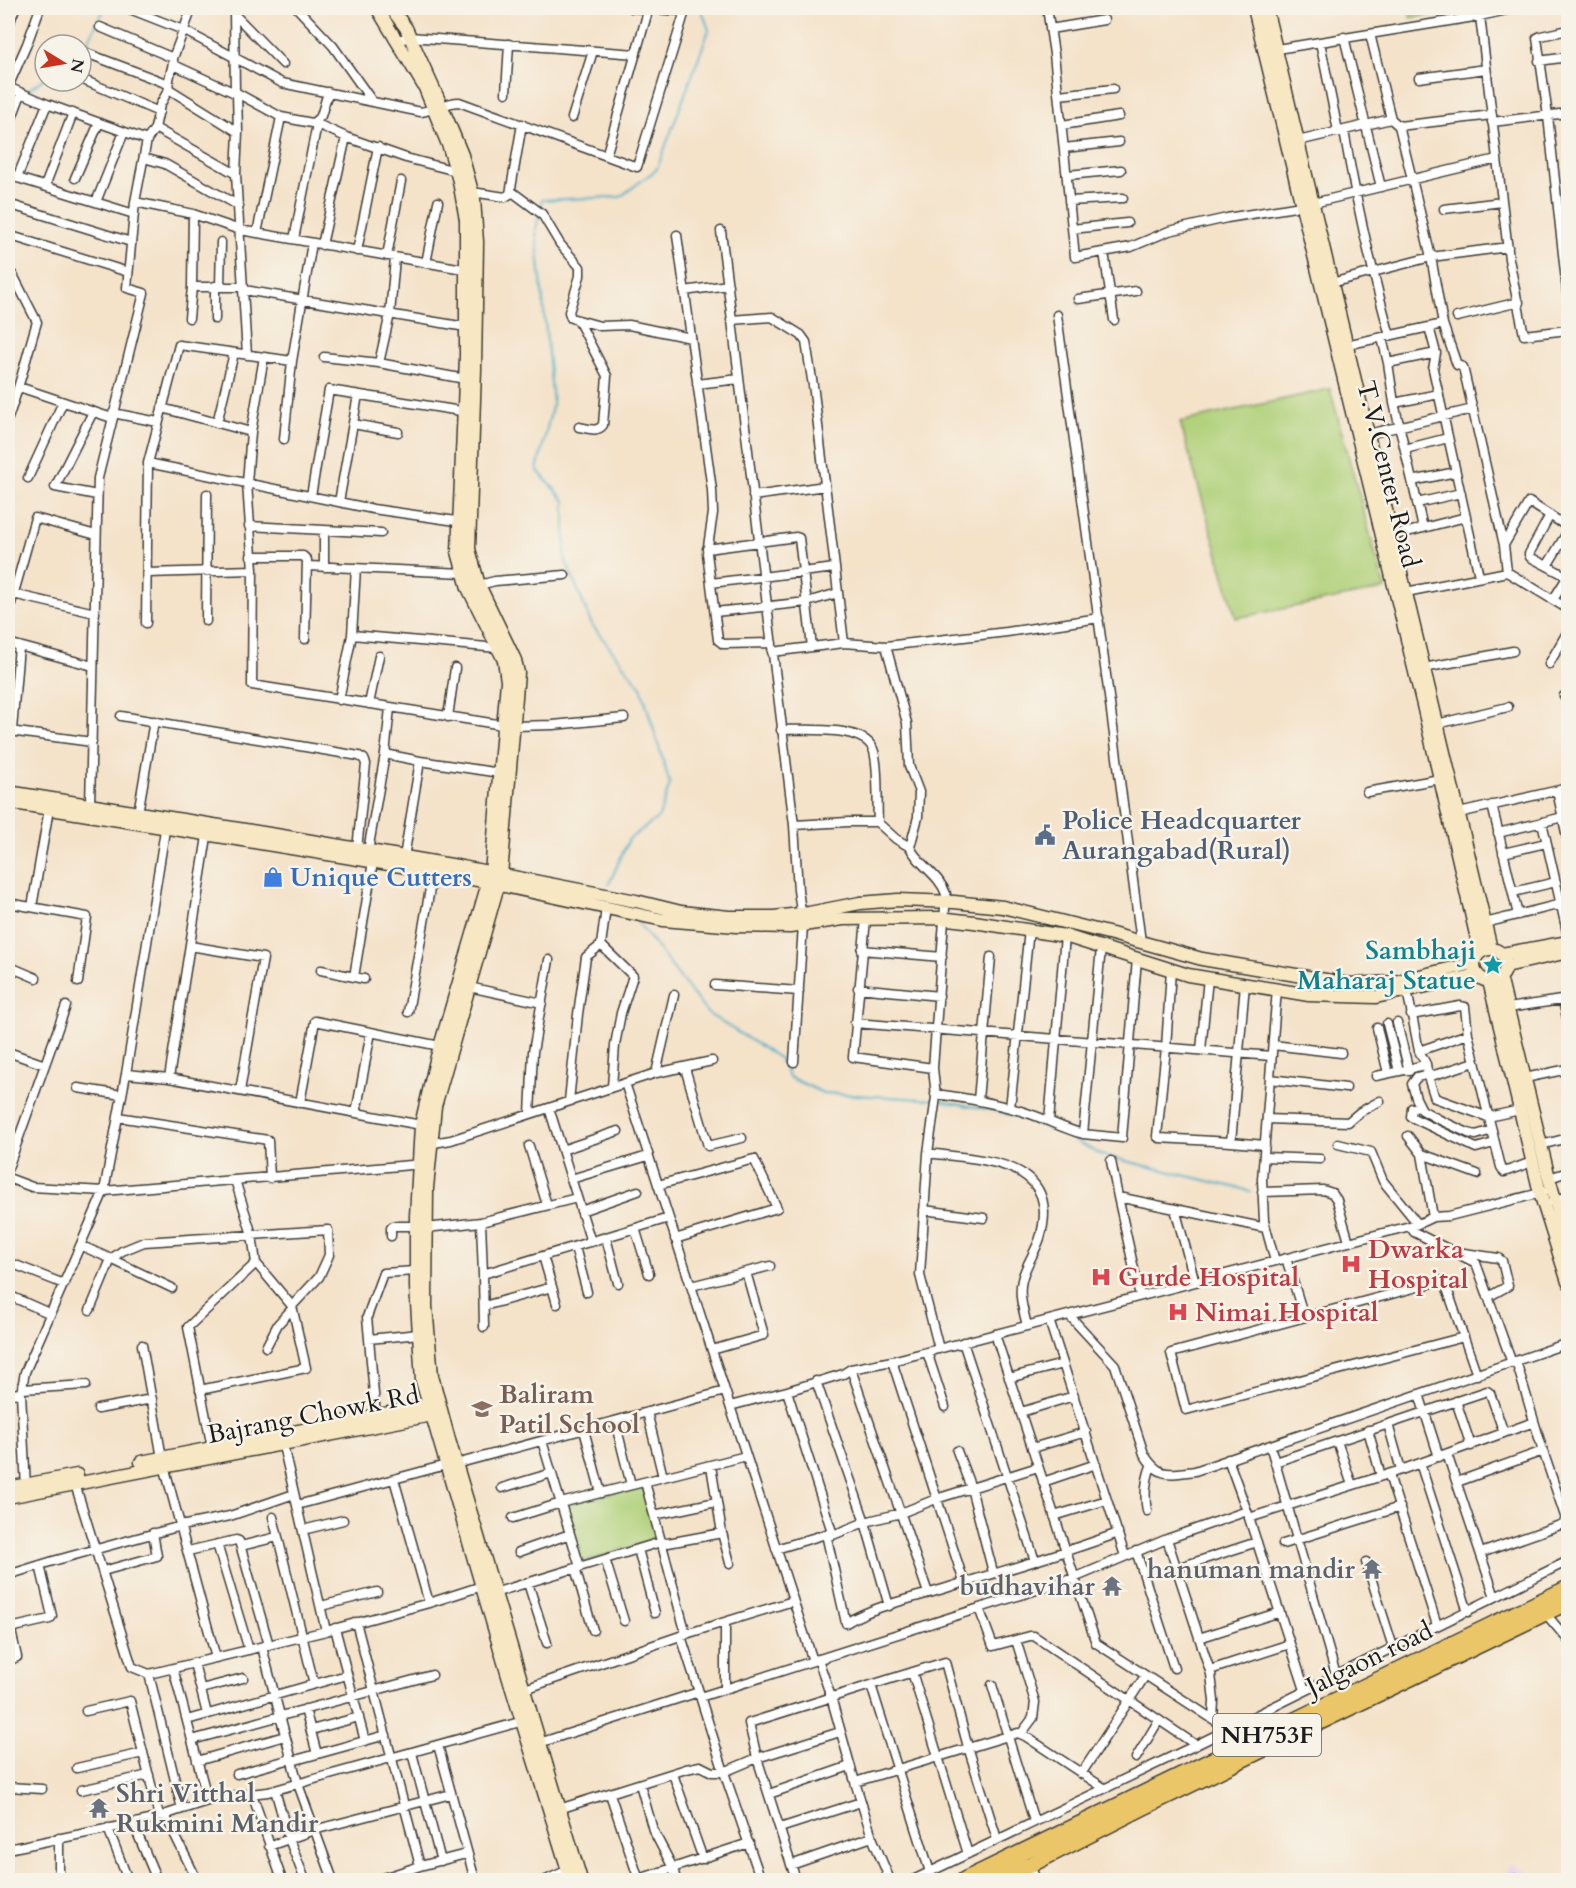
<svg xmlns="http://www.w3.org/2000/svg" width="1576" height="1888" font-family="Cardo,serif">
<style>
.built{fill:#ead1ec}
.green{fill:#afd078;stroke:#66764a;stroke-width:1.5}
.lines{fill:none;stroke-linecap:round;stroke-linejoin:round}
.stream{stroke:#47abc6;stroke-width:2}
.street-casing{stroke:#3c3a36;stroke-width:11}
.secondary-casing{stroke:#3c3a36;stroke-width:15}
.highway-casing{stroke:#3c3a36;stroke-width:18}
.street{stroke:#fff;stroke-width:8}
.secondary{stroke:#f7e8c3;stroke-width:12}
.highway{stroke:#eac669;stroke-width:15}
.labels{text-anchor:middle;stroke-width:5;stroke-linejoin:round;paint-order:stroke}
.shield{fill:#f7f3e8;stroke:#5e5c59;stroke-width:1.5}
.shield-label{font-size:24px;font-weight:bold;fill:#1c1c1c}
.street-label{font-size:26px;fill:#1c1c1c;stroke:#f7f3e8}
.service-label{font-size:26px;font-weight:bold;fill:#4e5e75;stroke:#f7f3e8;text-anchor:start}
.shop-label{font-size:26px;font-weight:bold;fill:#366cbe;stroke:#f7f3e8;text-anchor:start}
.culture-label{font-size:26px;font-weight:bold;fill:#0d838f;stroke:#f7f3e8;text-anchor:end}
.health-label{font-size:26px;font-weight:bold;fill:#be3a42;stroke:#f7f3e8;text-anchor:start}
.education-label{font-size:26px;font-weight:bold;fill:#785e54;stroke:#f7f3e8;text-anchor:start}
.worship-label{font-size:26px;font-weight:bold;fill:#5b616d;stroke:#f7f3e8;text-anchor:end}
</style>
<rect width="100%" height="100%" fill="#f7f3e8"/>
<filter id="ink" filterUnits="userSpaceOnUse"><feTurbulence type="fractalNoise" baseFrequency=".0167" numOctaves="2"/><feDisplacementMap in="SourceGraphic" scale="12" xChannelSelector="R" yChannelSelector="G"/><feConvolveMatrix kernelMatrix="1 2 1 2 8 2 1 2 1" color-interpolation-filters="sRGB"/></filter>
<filter id="wash" filterUnits="userSpaceOnUse"><feTurbulence type="fractalNoise" baseFrequency=".008" numOctaves="4" result="noise"/><feDisplacementMap in="SourceGraphic" scale="24" xChannelSelector="R" yChannelSelector="G"/><feGaussianBlur stdDeviation="1.35" result="paint"/><feColorMatrix in="noise" values="0 0 0 0 0 0 0 0 0 0 0 0 0 0 0 0 0 1.4 0 .05"/><feComposite in="paint" operator="in"/></filter>
<g filter="url(#wash)">
<rect width="100%" height="100%" fill="#f4e2c9"/>
<!-- built -->
<path class="built" d="M1511,1863l31,17h-40z"/>
<!-- green -->
<path class="green" d="M1409,8h61l-59,10z
M1330,389l55,200 -149,29 -56,-196z
M643,1485l14,54 -74,23 -19,-57z"/>
<g class="lines">
<!-- stream -->
<path class="stream" d="M84,48l21,-40
M25,92l20,-14
M8,97l8,-2
M540,209l2,-9 78,-3 37,-28 52,-139 -8,-22
M539,215l-3,15 17,173 -16,67 28,31v58l27,66 49,62 29,97 -11,33 -30,22 -20,45
M636,920l71,93 72,45 10,19 34,16 115,7 64,12 59,21 40,22 149,36"/>
</g>
</g>
<g filter="url(#ink)">
<g class="lines">
<!-- street casing -->
<g class="street-casing">
<path id="street" d="M127,8l56,22 99,53 139,29c14,-2 26,-10 38,-10l178,65 48,-156 -53,-3
M234,8l1,85h2l1,39 -2,42 11,181
M297,8l36,38 39,55
M1047,8l7,46 21,203 56,-10 38,-16 58,-13 74,-12 196,-47
M235,15l48,49
M1480,16l29,243 15,76 44,-5
M8,27l7,-19
M100,27l73,31
M1050,29l54,-9
M1568,30l-27,6 -4,2 11,78 20,184
M1370,34l21,85 8,7 32,131 12,67 14,41 6,2 41,178 3,27
M1344,37l37,150
M398,40l12,-3 226,17
M56,42l9,3
M1320,42l18,89
M1271,50l209,-34 36,-8
M81,51l87,33
M1539,61l29,-4
M174,65l61,28
M1419,78l67,-9
M81,79l78,33
M8,87l39,17 100,36
M8,87l19,-43 13,-36
M169,89l69,43
M237,93l44,24 -24,116
M506,93l3,-49
M1059,95l54,-6
M281,117l36,7 29,13
M572,118l21,-67
M1492,122l76,-9
M1062,125l57,-9
M1399,126l93,-11
M8,128l13,-34
M155,128l81,46
M1344,131c12,70 27,137 46,205
M1298,141l93,-22
M1064,148l55,-6
M606,156l43,-148
M144,158l21,6 74,42
M8,175l126,39
M1067,175l54,-5
M17,178l30,-74
M75,178l24,-55
M45,186l28,-73
M511,191l31,23 18,30 20,23v9l-11,36 2,6 29,8 29,-1 62,13
M472,192l33,5 5,-3 12,-70
M1069,201l54,-3
M96,202l28,-70
M135,202l58,12 47,16 229,40
M8,204l123,38
M1444,209l58,-7
M193,214l-1,73h52
M1072,229l55,-6
M721,231l73,594 4,65 5,35 -9,137
M8,235l120,37
M677,235l35,255 1,23 -6,40 11,87 5,4 49,-1
M294,239l23,-115 -4,-1 8,-7 7,-24
M322,245l24,-108 60,21 50,13
M357,251l21,-104
M1104,252l10,68
M387,256l14,-75
M426,263l12,-61
M8,273l5,2 24,47c-10,32 -17,64 -29,96
M1331,283l100,-26 77,-10
M215,286v33
M220,287l1,-45
M244,290l222,37
M684,291l44,-6
M1078,299l58,-8
M1057,315l53,389 31,238
M1457,317l62,-15
M189,318l3,-31
M578,320l29,56 -4,49c-6,8 -16,3 -24,2
M731,320l41,-3 29,18 5,7 8,50 30,251
M1429,327l7,26 -3,16 46,207
M1382,338l6,25 6,40 29,125
M1346,345l97,-21
M264,357l-13,75 -4,51 6,87 -1,115 251,40
M324,357l55,6 86,16
M379,363l11,-49 5,-56
M1388,363l48,-10
M697,384l42,-5
M19,387l93,31
M1394,403l45,-9
M162,408l89,24
M93,412l-38,75 42,8
M113,413l45,9
M217,423l17,-70
M353,424l45,8
M1368,434l105,-25
M284,439l8,-78 20,-118
M1405,449l43,-11
M148,463l225,46 90,13
M28,478l35,-76
M1412,481l44,-9
M311,496l18,-106 138,22
M753,496l72,-10
M339,502l19,-107
M1417,503l44,-10
M1550,515l-21,39 1,3 38,20
M249,526l132,7
M324,530v37
M1392,536l74,-19
M1504,545l25,-43 39,25
M707,549l89,-12 3,1 13,109
M251,556h52l4,4 -2,79
M308,566l156,7
M1547,566l21,-35
M356,568l-4,67 146,13
M147,573l106,-3
M711,583l124,-15
M479,585l16,-4 70,-6
M1406,592l101,-20 61,37
M13,594l82,19
M1553,600l15,-24
M715,612l92,-10 31,-9
M8,614l27,-96 61,17
M206,621l1,-127
M146,623l2,-160 31,-118 113,16
M8,643l85,23
M19,646l-7,84 5,2 75,10
M886,646l21,77 2,43 10,26 -1,25 -8,30c8,18 30,28 36,47l-13,174 3,29 -8,56 -8,122 19,74
M772,652l72,-9 42,3 121,-14 92,-14
M1549,664l19,-33
M1424,668l89,-17
M1564,696l4,-2
M339,700l13,-65
M369,704l10,-48
M390,708l-5,46 35,7
M121,716l238,40 5,3 2,5 -9,85
M448,717l7,-49
M1437,724l71,-17
M514,726l39,-1 71,-7
M781,730c21,0 82,-5 92,19 6,13 4,58 5,74
M1557,791l11,51
M1367,792l73,-13
M90,805l8,-327 46,-185 -17,-5 8,-86 12,-62 8,-12 5,-23 9,-16c-3,-10 5,-20 4,-31l19,-50
M1492,805l26,110
M138,813l16,-92
M1459,813l109,-25
M1542,822l26,114
M794,825l54,-3h29l19,17 14,8
M1498,833l65,-16
M368,851l17,-97
M1503,853l43,-10
M404,857l16,-96 80,12
M1513,892l43,-10
M8,903l79,14 -9,65
M32,907l17,-98
M866,919l-13,138 80,11
M1485,923l76,-19
M601,945l5,-37
M190,946l73,12 -23,133
M1101,948l-18,186 39,4 15,-179
M862,950l80,7
M8,966l28,12
M321,970l43,9
M1171,970l-5,78 -9,88 2,2 72,4
M354,977l19,-115
M1245,984l-14,158 34,3
M715,985l84,6
M469,987l73,16
M858,988l81,8
M1407,990l12,61 7,13 2,13 7,21 53,19 32,-7
M1563,1001l5,21
M1508,1008l60,-9
M408,1012l25,-140
M1411,1015l49,-9 5,1 3,27 7,28 26,105 3,5 28,-10
M855,1023l417,33
M1397,1023l12,48
M1387,1024l12,47
M1377,1028l11,45
M1273,1045l68,8
M1201,1050l7,-72
M1419,1051l49,-17
M8,1052l37,13
M685,1068l23,78 34,-8
M656,1073l18,-78
M126,1074l43,4 252,47
M1429,1074l-12,3 -5,7 4,14 6,12 16,9 30,14 8,2 16,-5
M1376,1076c17,-4 34,-6 50,-12
M1428,1077l47,-15
M169,1078l39,-248
M1525,1078l43,-9
M1270,1079l76,9
M625,1083l188,578
M78,1088l44,7
M935,1094c31,4 62,9 92,19 19,6 37,16 56,21
M978,1100l13,-143
M569,1101l9,-87 8,-57 15,-12 32,31 -12,37 -6,32 -3,42
M300,1103l15,-82 125,25
M1420,1107l-8,1 -1,9 65,31 18,-5
M549,1108l42,134
M1010,1108l19,-178
M356,1113l15,-81
M530,1114l3,-62 16,-92
M118,1117l150,23 2,38
M1267,1119l81,3 12,-10 20,-11
M1049,1121l16,-185
M1408,1136l14,18 55,20
M428,1144l23,-4 205,-67 56,-12
M1338,1144l33,8 12,29 35,43
M1541,1145l27,-7
M529,1146l18,59
M562,1150l56,-19
M928,1153c53,7 135,6 112,85 -5,15 -15,28 -18,42 -4,15 2,32 5,46
M1422,1154l11,63
M1264,1157l56,2
M1111,1161l7,36
M8,1168l58,-162
M8,1178l24,9 72,4 319,-27
M1549,1178l19,-6
M571,1179l77,-23
M658,1185l96,-26 23,49 -102,31
M1262,1192l61,-2 9,3 5,7 12,42
M1552,1202l16,-6
M1175,1209l20,73
M924,1210l60,8
M581,1211l57,-20
M481,1222l2,52 186,-56
M1410,1226l4,6 62,31 36,100
M426,1228l55,-6 96,-24
M635,1228l14,46
M391,1236v-8l2,-2h23
M606,1238l12,45
M82,1246l29,13 11,-8 22,-9 184,-12 1,25 -10,22 -27,29
M575,1247l12,45
M1458,1254l6,-1 34,5 4,3 6,25 -20,11
M543,1256l14,48
M1286,1258l18,59
M1275,1261l-11,-40 -2,-42 15,-190
M8,1262l56,22
M483,1274l1,53
M691,1286l79,-20
M8,1295l43,19
M1140,1296l-22,-99 148,31
M484,1306l68,-19
M90,1310l21,-51 61,29
M1069,1315l46,50 29,89c15,25 26,20 51,17l373,-128
M1049,1320l76,236
M995,1334l101,309 132,86
M1464,1337l-278,73 -15,-57 273,-73 33,95
M369,1339l50,-5
M963,1342l72,219
M142,1345l20,113 54,200
M266,1347l12,-23 14,-15
M712,1350l52,-15 -18,-63
M927,1352l18,55
M892,1361l72,221
M851,1369l77,224
M1009,1378l54,-14
M816,1381l49,141 24,84
M22,1389l64,-4
M200,1390l106,-22 -14,-62 -36,-43 -4,-28 -17,-55
M787,1391l46,144
M8,1394l13,-1
M1419,1394l20,63
M1456,1401l15,45
M730,1406l57,-15 56,-17 8,-5 41,-8 518,-135 8,-2 15,-7 16,-1 95,-24
M98,1409l54,-10
M647,1412l16,65
M1021,1412l53,-16
M376,1416l-9,-99 16,-44 33,-2
M615,1421l16,64
M1388,1424l13,46
M584,1430l17,63
M1368,1430l13,46
M282,1441l44,190
M542,1441l38,126
M1337,1441l15,44
M1270,1445l66,230
M1032,1448l54,-16
M957,1451l14,37 22,84
M213,1453l-25,-126 68,-64
M1447,1454l48,143
M1228,1459l20,55
M1275,1462l212,-71 3,2 14,40
M1420,1463l48,149
M711,1466l11,67 8,30
M1389,1475l48,150
M394,1479l35,124
M645,1482l41,152
M1043,1482l53,-18
M1457,1482l86,-31
M75,1484l57,183 17,7 177,-43 103,-28 56,-18
M26,1488l-5,-95 4,-21 79,-181 22,-117 40,-250
M502,1488l50,-15
M297,1505l149,-40 10,-1 269,-73
M1147,1511c-3,-16 -2,-29 4,-45
M654,1515l62,-13
M1054,1516l53,-16
M273,1517l41,167
M513,1518l48,-15 185,-47
M303,1530l40,-10
M826,1534l20,89c24,-15 59,-23 87,-31 62,-19 124,-36 185,-59
M1167,1539l44,135 3,27 -1,18
M217,1544l32,106
M1283,1544l117,-37
M241,1546l36,-9
M638,1549l17,64
M776,1549l50,-15 7,1 32,-13 36,-9 35,-14 102,-32
M188,1551l48,-11 3,1 30,104
M1136,1551l38,117
M519,1552l51,-18
M1481,1553l82,-29 3,-5 -23,-68 -27,-90
M605,1559l19,62
M1366,1562l27,85
M575,1568l18,62
M1177,1568l80,-26
M103,1571l54,-15 -4,-23
M8,1575l45,-14 128,-35 49,-10 64,-22
M528,1583l19,60
M494,1593l167,-51 7,1 54,-10
M321,1606l56,-14
M979,1608l14,38 37,-10h4l162,109
M1545,1613l23,27
M8,1618l9,39 -9,4
M356,1622l64,244
M725,1622v67
M10,1628l40,-9 2,-3 -12,-51
M335,1628l30,113
M1199,1638l81,-26
M1016,1640l19,62 -2,16 -12,16
M262,1647l36,137 35,96
M818,1659l13,38 24,85 163,-49 7,3 79,52
M194,1663l13,51
M173,1668l35,133
M1210,1670l80,-26
M912,1672l56,182
M149,1674l33,135
M871,1685l74,-23 23,85 29,92
M992,1685l42,136
M201,1689l42,-11
M1305,1690l-56,-172 152,-48 133,-48
M519,1691l167,-57 107,-33
M699,1693l25,79 33,-14 83,-26
M700,1697l374,-119 93,-39 80,-28
M305,1709l12,45
M86,1711l44,-10 29,115
M187,1720l160,-45
M311,1730l48,-13
M192,1740l240,-65
M539,1743l160,-51 -18,-56
M438,1745l37,135
M412,1753l29,108
M1136,1758l23,-38
M197,1761l88,-25
M292,1761l94,-26
M77,1768l66,-15
M237,1774l54,-15
M673,1774l30,85
M1081,1774l64,-98
M855,1782l17,55 18,43
M640,1784l13,46 20,38 3,12
M8,1787l34,2
M81,1790l68,-15
M275,1790l14,49 16,41
M252,1794l30,86
M610,1794l29,86
M769,1794l81,-28
M559,1809l127,-40 14,-3 12,6h12l37,108
M165,1815l32,65
M133,1823l24,57
M108,1828l20,52
M780,1828l81,-26
M59,1838v42
M269,1846l45,-16 137,-36
M8,1849l137,-28 75,-24 48,-5 259,-72
M791,1865l81,-28
M1030,1865l6,15
M377,1880l43,-14 46,-12
M546,1880l22,-10
M636,1880l113,-37
M796,1880l-39,-122 -8,-35 122,-38 59,187
M913,1880l283,-135 372,-184
M1514,1880l1,-1 3,1"/>
</g>
<!-- secondary casing -->
<g class="secondary-casing">
<path id="secondary" d="M377,8l48,80 24,59 10,34 7,39v137l-8,195 10,36 36,72 3,21 -16,192 -55,187 -15,65 -5,91v71l6,94 86,295 63,204
M391,8l15,20 36,79 20,48 12,44 3,43 -2,127 -6,180 10,36 36,75 3,13 -17,202 -66,231 -8,82 -1,118 6,70 17,64 132,440
M1254,8l169,697 57,247
M1266,8l225,941
M8,792l274,44 175,30 179,35 45,11 48,5h45l35,-4 51,-10 38,-3 56,2 49,5 109,27 90,25 147,25 45,-2 80,-19
M8,802l436,71 219,47 73,6 54,1 53,-8 96,-1 35,4 91,14 123,39 121,20 67,2 102,-22
M1474 965a16 16 0 1 1 32 0a16 16 0 1 1-32 0Z
M1502,954l66,-12
M1506,966l62,-14
M1500,977l49,201 19,68
M1489,981l51,212 28,89
M141,1462l288,-57 7,1
M8,1488l69,-13
M8,1497l424,-82 5,-5"/>
</g>
<!-- highway casing -->
<g class="highway-casing">
<path id="highway" d="M964,1880l604,-292
M992,1880l38,-15 112,-57 426,-206"/>
</g>
<!-- street -->
<use href="#street" class="street"/>
<!-- secondary -->
<use href="#secondary" class="secondary"/>
<!-- highway -->
<use href="#highway" class="highway"/>
</g>
</g>
<!-- icons -->
<defs>
<g id="civic-bare" transform="scale(1.62)"><path d="M-.6-6.5H3V-4.5H.6V-3L4-1V1h2V6H-6V1h2V-1L-.6-3ZM-1.2 2.5V6h2.4V2.5Z" fill="#5c6f8a" stroke="#f7f3e8" stroke-width="2.5" paint-order="stroke"/></g>
<g id="shop-bare" transform="scale(1.62)"><path d="M-5-2.5h2.3a2.7 3.5 0 0 1 5.4 0H5L5.5 6h-11ZM-1.5-2.5h3a1.5 2.3 0 0 0-3 0Z" fill="#3f7fe0" stroke="#f7f3e8" stroke-width="2.5" paint-order="stroke"/></g>
<g id="sight-bare" transform="scale(1.62)"><path d="M0-6L1.8-2.2L6-1.7L2.9 1.2L3.7 5.4L0 3.3L-3.7 5.4L-2.9 1.2L-6-1.7L-1.8-2.2Z" fill="#0f9aa8" stroke="#f7f3e8" stroke-width="2.5" paint-order="stroke"/></g>
<g id="hospital-bare" transform="scale(1.62)"><path d="M-5-5h3v3.5h4V-5h3V5h-3V1.5h-4V5h-3Z" fill="#e0444e" stroke="#f7f3e8" stroke-width="2.5" paint-order="stroke"/></g>
<g id="school-bare" transform="scale(1.62)"><path d="M0-5L7-2L0 1L-7-2ZM-4 1L0 2.5L4 1V4Q0 6-4 4Z" fill="#8d6e63" stroke="#f7f3e8" stroke-width="2.5" paint-order="stroke"/></g>
<g id="temple-bare" transform="scale(1.62)"><path d="M0-6L5-2H3V0L6.5 2.5H4V6H1.5V3h-3V6H-4V2.5H-6.5L-3 0V-2H-5Z" fill="#6b7280" stroke="#f7f3e8" stroke-width="2.5" paint-order="stroke"/></g>
</defs>
<g fill-rule="evenodd">
<use href="#civic-bare" x="1045" y="835"/>
<use href="#shop-bare" x="273" y="877"/>
<use href="#sight-bare" x="1493" y="965"/>
<use href="#hospital-bare" x="1351" y="1264"/>
<use href="#hospital-bare" x="1101" y="1277"/>
<use href="#hospital-bare" x="1178" y="1312"/>
<use href="#school-bare" x="482" y="1409"/>
<use href="#temple-bare" x="1372" y="1569"/>
<use href="#temple-bare" x="1112" y="1586"/>
<use href="#temple-bare" x="99" y="1808"/>
</g>
<g class="labels">
<!-- shield labels -->
<rect class="shield" x="1213" y="1714" width="108" height="42" rx="4.5"/>
<g class="shield-label">
<text x="1267" y="1743">NH753F</text>
</g>
<!-- street labels -->
<g class="street-label">
<text transform="translate(1389 474) rotate(76)" y="9">T.V.Center Road</text>
<text transform="translate(313 1414) rotate(-11)" y="9">Bajrang Chowk Rd</text>
<text transform="translate(1369 1658) rotate(-26)" y="9">Jalgaon road</text>
</g>
<!-- service labels -->
<g class="service-label">
<text x="1062" y="829">Police Headcquarter<tspan x="1062" dy="30">Aurangabad(Rural)</tspan></text>
</g>
<!-- shop labels -->
<g class="shop-label">
<text x="290" y="886">Unique Cutters</text>
</g>
<!-- culture labels -->
<g class="culture-label">
<text x="1476" y="959">Sambhaji<tspan x="1476" dy="30">Maharaj Statue</tspan></text>
</g>
<!-- health labels -->
<g class="health-label">
<text x="1368" y="1258">Dwarka<tspan x="1368" dy="30">Hospital</tspan></text>
<text x="1118" y="1286">Gurde Hospital</text>
<text x="1195" y="1321">Nimai Hospital</text>
</g>
<!-- education labels -->
<g class="education-label">
<text x="499" y="1403">Baliram<tspan x="499" dy="30">Patil School</tspan></text>
</g>
<!-- worship labels -->
<g class="worship-label">
<text x="1355" y="1578">hanuman mandir</text>
<text x="1095" y="1595">budhavihar</text>
<text x="116" y="1802" text-anchor="start">Shri Vitthal<tspan x="116" dy="30">Rukmini Mandir</tspan></text>
</g>
</g>
<!-- margin -->
<rect width="1576" height="1888" fill="none" stroke="#f7f3e8" stroke-width="30"/>
<!-- north arrow -->
<g transform="translate(63 63) rotate(101)"><circle r="28" fill="#f7f3e8" stroke="#9f9d96" stroke-width="1.5"/>
<path d="M0-4.5L10 22L0 15L-10 22Z" fill="#c8321e"/>
<text y="-9" font-size="16" font-weight="bold" text-anchor="middle" fill="#1c1c1c">N</text>
</g>
</svg>
